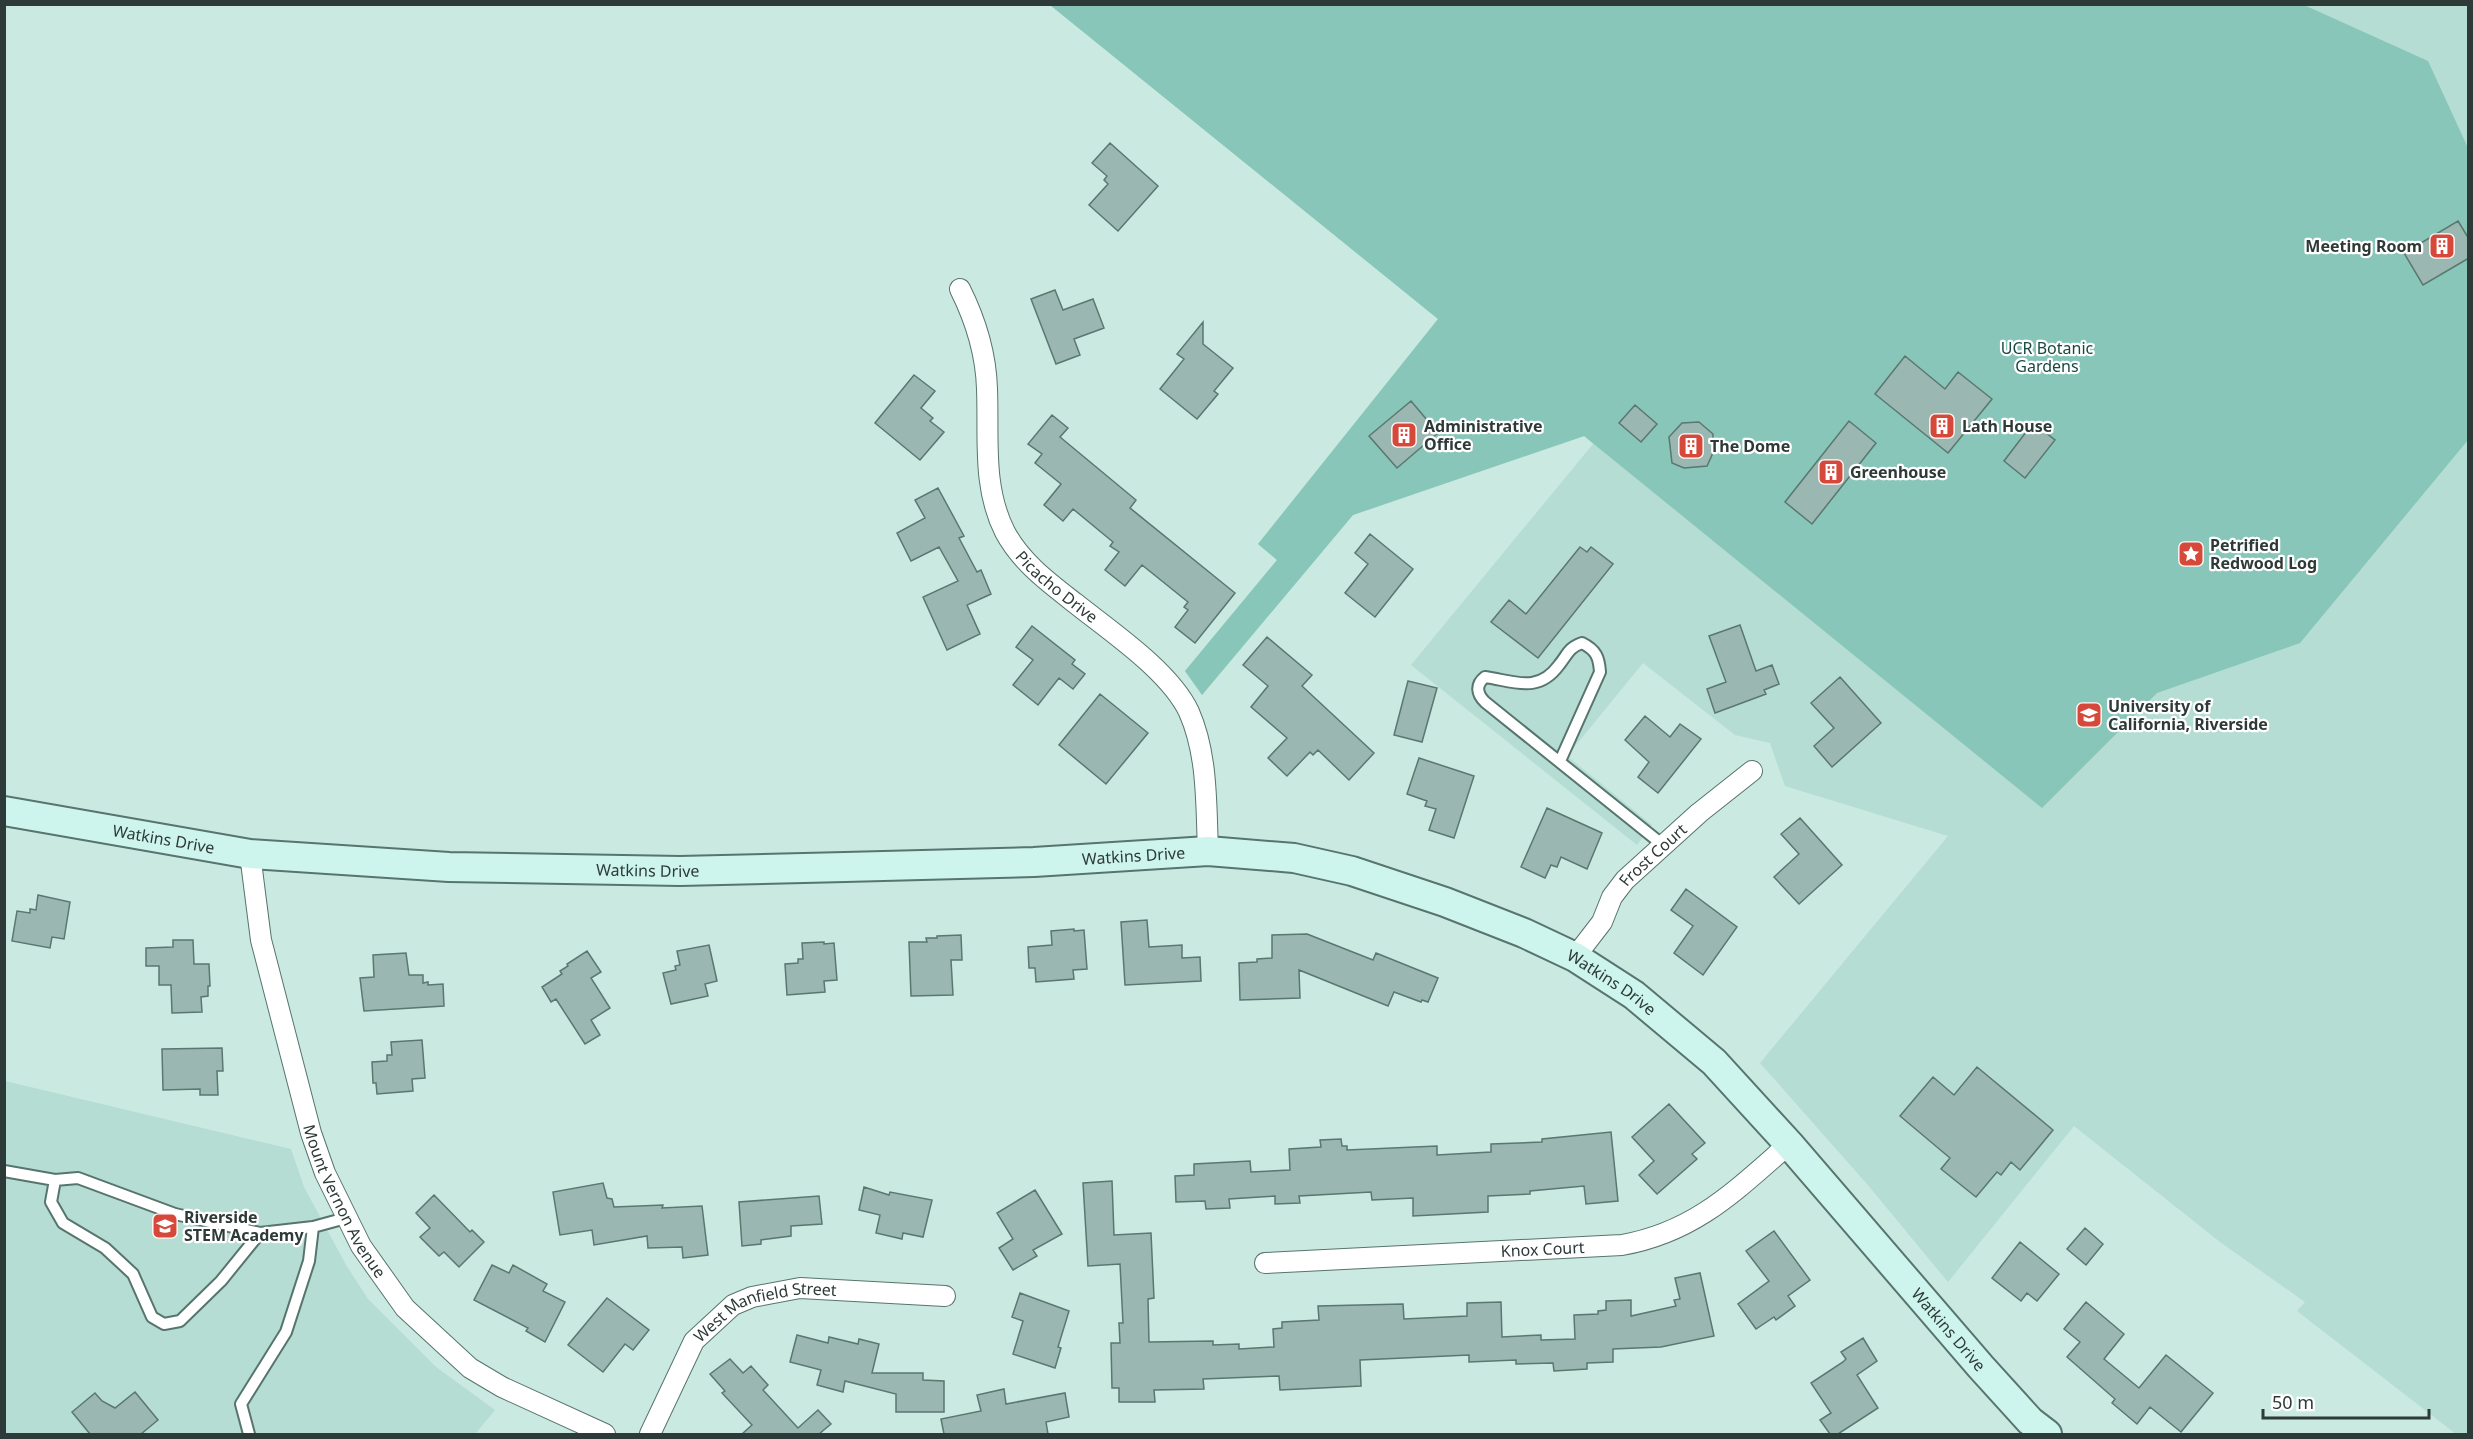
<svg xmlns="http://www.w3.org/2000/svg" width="2473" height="1439" font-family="'Noto Sans',sans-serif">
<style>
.built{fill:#b5ddd3}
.green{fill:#87c6b9}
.building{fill:#9ab8b1;stroke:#5a7770;stroke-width:1.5}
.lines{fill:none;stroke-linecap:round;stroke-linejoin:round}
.lane-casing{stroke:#57746d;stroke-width:14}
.street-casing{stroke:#57746d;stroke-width:22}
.secondary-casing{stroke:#57746d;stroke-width:32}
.lane{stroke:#fff;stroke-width:10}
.street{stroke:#fff;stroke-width:20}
.secondary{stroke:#cdf5ee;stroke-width:28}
.labels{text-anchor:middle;stroke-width:4.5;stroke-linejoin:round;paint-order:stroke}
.poi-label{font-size:16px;font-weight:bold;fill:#2d3a37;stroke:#fff;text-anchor:start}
.park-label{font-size:16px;fill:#184940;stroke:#fff}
.street-label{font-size:16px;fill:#2d3a37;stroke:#fff}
</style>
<rect width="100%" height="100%" fill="#c9e9e1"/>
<!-- built -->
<path class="built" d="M1050,5h1418v1429h-12l-159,-123 8,-9 -85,-60 -146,-116 -126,156 -81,-98 -107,-121 188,-227 -163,-50 -15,-43 -35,-8 -92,-72 -76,93 85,69 -15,20 -226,-180 182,-221 -8,-8 -232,79 -151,180 -17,-24 92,-111 -19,-16 180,-225z
M5,1081l286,68 13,38 42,78 22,34 68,68 59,43 -20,24h-470z"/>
<!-- green -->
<path class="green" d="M1050,5h1254l124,56 40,87v292l-168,203 -143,50 -115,115 -458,-372 -231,79 -151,180 -17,-24 92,-111 -19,-16 180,-225z"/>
<!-- building -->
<path class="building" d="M1110,143l48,43 -40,45 -29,-26 19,-21 -4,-4 3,-4 -15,-13z
M2458,221l11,18v19l-46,27 -19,-32z
M1055,290l8,20 30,-11 11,29 -30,11 6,16 -24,9 -25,-65z
M1203,322v22l30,24 -19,23 4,3 -21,25 -37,-30 24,-30 -7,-5z
M1905,356l40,33 13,-17 34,27 -44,54 -73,-59z
M914,375l21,16 -14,17 12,10 -3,3 14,11 -24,28 -45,-37z
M1411,401l27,32 -41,35 -28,-32z
M1635,405l22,19 -16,18 -22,-19z
M1052,415l16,13 -8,9 76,63 -6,8 105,85 -40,50 -20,-16 13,-17 -4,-3 4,-5 -46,-37 -17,21 -20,-16 14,-18 -9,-6 3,-4 -40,-33 -10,12 -19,-16 17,-21 -26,-21 7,-9 -14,-10z
M1849,421l27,22 -64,81 -27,-22z
M1699,422l14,12 -1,21 -5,11 -23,2 -12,-5 -3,-26 13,-14z
M2033,423l22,17 -30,38 -21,-17z
M938,488l26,48 -5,2 18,34 4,-2 10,24 -24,11 13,29 -33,16 -24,-53 35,-16 -19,-34 -28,14 -14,-28 28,-15 -10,-18z
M1370,534l43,35 -38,48 -30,-24 23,-29 -13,-11z
M1580,547l7,5 4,-5 22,17 -75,94 -47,-36 18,-22 17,14z
M1740,625l16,46 16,-6 7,19 -15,6 2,4 -51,19 -8,-24 19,-7 -17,-46z
M1032,626l43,34 -3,4 13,10 -12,15 -14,-11 -21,27 -25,-20 20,-25 -17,-13z
M1267,637l45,38 -10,11 72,67 -25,27 -31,-30 -5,5 -3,-3 -23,24 -19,-18 19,-20 -36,-31 17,-21 -25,-21z
M1840,677l41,46 -49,44 -18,-21 20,-18 -23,-25z
M1408,681l29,7 -15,54 -28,-7z
M1100,694l48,39 -42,51 -47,-39z
M1645,716l25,21 10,-13 21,15 -43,54 -20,-16 11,-15 -24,-22z
M1419,758l55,18 -20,62 -25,-8 7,-21 -11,-3 2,-5 -20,-7z
M1547,808l55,25 -15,36 -26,-12 -4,10 -6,-2 -6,13 -24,-11z
M1800,818l42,47 -43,39 -25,-27 25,-23 -18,-20z
M1686,889l51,38 -34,48 -29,-22 19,-27 -22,-16z
M38,895l32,7 -6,37 -12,-2 -2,11 -38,-7 5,-30 13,2v-4l6,1z
M1147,920l2,27 33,-2v13l18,-1 1,24 -76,4 -4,-63z
M1074,929v2l10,-1 3,39 -14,1 1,9 -38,3 -1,-14h-6l-1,-21 24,-2 -1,-14z
M1307,934l66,26 3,-7 62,25 -10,24 -6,-2 -1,2 -27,-10 -6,14 -89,-36 1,28 -60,2 -1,-37 18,-1v-3l15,-1v-23z
M961,935l1,25h-11l2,35 -42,1 -2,-54h18l-1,-4h11v-2z
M173,940h20l1,24h15l1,22h-2v10l-7,1 1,15 -30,1 -1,-28h-12v-19h-13v-18l27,-1z
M824,942v2l10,-1 3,37 -13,1 1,11 -38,3 -2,-31 13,-1v-4h5l-1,-16z
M709,945l8,36 -12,3 3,12 -37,8 -8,-31 13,-3 -1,-4 5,-1 -3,-14z
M587,951l14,21 -10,6 19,30 -19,12 9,15 -15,9 -29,-45 -5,3 -9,-15 20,-13 -2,-3 8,-5 -1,-2z
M406,953l3,22h14v8l5,-1v3l15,-1 1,22 -80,5 -4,-33 14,-1 -1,-22z
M422,1040l3,38 -13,1 1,12 -36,3 -1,-11h-3l-1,-21 15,-1v-6h5l-1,-13z
M222,1048l1,23h-6l1,24h-18v-6l-37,1 -1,-41z
M1977,1067l76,63 -33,40 -9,-8 -10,13 -4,-3 -21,25 -35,-28 9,-11 -50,-42 33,-39 21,18z
M1669,1104l36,39 -13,11 5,5 -40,35 -18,-19 15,-14 -22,-24z
M1611,1132l7,69 -32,3 -2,-18 -54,5v3l-42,2v16l-75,4v-18l-41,2 -1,-8 -72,4 1,7 -25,1v-8l-46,3 1,9 -24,1 -1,-8 -29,1 -1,-26 19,-1v-11l56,-3 1,11 39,-2 -1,-21 32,-2 -1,-7 21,-1 1,7h5v4l90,-4v9l54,-3v-8l51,-2v-3z
M1112,1181l2,54 37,-2 3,65 -6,1 1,43 64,-1v4l26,-1v5l35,-2 -1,-18 9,-1v-6l37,-2 -1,-14 85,-2 1,15 63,-3v-13l34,-1 1,35 39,-2v5l34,-1 -1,-24 24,-1v-3l8,-1v-9l25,-1v16l45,-10 -2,-6 6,-1 -5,-21 25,-5 14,63 -53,11 -48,2v13l-26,1v6l-33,2 -1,-8 -37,1v-4l-47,2v-7l-109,5 1,26 -81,4 -1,-14 -76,3 1,10 -50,1 1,12h-36v-14h-7l-1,-45h9l-1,-20h4l-3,-59 -32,2 -5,-83z
M603,1183l4,15 5,1 2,8 49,-2 -1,3 40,-2 6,49 -25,3 -1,-11 -34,1 -1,-12 -53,9 -2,-15 -32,5 -7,-43z
M864,1187l25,8 1,-3 42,8 -9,37 -20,-4 -1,6 -26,-6 4,-18 -21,-5z
M1035,1190l27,44 -29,16 4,6 -24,14 -14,-22 14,-9 -16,-26z
M434,1195l36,37 2,-2 12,12 -25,25 -15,-15 -5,4 -19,-19 10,-9 -14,-15z
M819,1196l3,28 -31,2v10l-30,4v4l-19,2 -3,-44z
M2085,1228l18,16 -17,21 -19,-16z
M1774,1231l36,49 -22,16 7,10 -19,14 -2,-3 -18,12 -18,-25 31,-23 -23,-30z
M2020,1242l39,32 -22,27 -10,-8 -6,8 -29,-23z
M492,1265l17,8 4,-8 34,19 -4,7 22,11 -20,40 -19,-11 2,-3 -54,-28z
M1020,1293l49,18 -11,36 3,1 -6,20 -42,-14 10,-33 -11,-4z
M607,1298l42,32 -16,20 -8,-6 -22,28 -35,-27z
M2086,1302l38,32 -20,25 35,29 27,-33 47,38 -32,39 -31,-25 -13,17 -25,-21 3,-4 -48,-42 13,-15 -16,-13z
M797,1335l31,8 1,-6 29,7 1,-5 20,5 -7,29h51v7l21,1v31h-48v-18l-51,-13 -2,11 -26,-7 4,-15 -31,-8z
M1863,1338l14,23 -20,14 21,33 -40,26h-8l-10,-14 11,-7 -20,-30 32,-21 3,-3 -5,-7z
M730,1359l13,14 8,-7 17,19 -5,5 35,38 20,-18 13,14 -12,10h-77l10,-9 -30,-32 3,-2 -15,-17z
M1004,1389l2,15 59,-11 4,24 -23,5 2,12h-104l-3,-15 40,-8 -4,-16z
M135,1392l23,28 -17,14h-51l-18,-22 23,-19 7,8 13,7z"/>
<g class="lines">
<!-- lane casing -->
<g class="lane-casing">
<path id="lane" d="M1560,761l40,-89c-1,-15 -4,-22 -18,-29 -14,5 -14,11 -23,22 -21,29 -45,16 -74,12 -10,8 -8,17 0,25l178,143
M4,1171l51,9
M260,1233l-39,48 -41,40 -16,3 -12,-7 -19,-43 -28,-26 -42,-25 -12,-21 4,-22 23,-2 97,36 85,19 53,-6 33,-9
M249,1434l-8,-30 45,-72 23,-71 4,-34"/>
</g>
<!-- street casing -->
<g class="street-casing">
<g id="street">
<path id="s1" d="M960,289c16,32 26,64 27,100 2,48 -5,98 18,143 16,30 43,50 70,71 35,28 95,68 114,109 19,43 17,93 19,139"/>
<path id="s2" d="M250,854l11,86 50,193 14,40 36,73 44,62 65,60 32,19 103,47"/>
<path id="s3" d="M1575,957l27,-35 10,-25 13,-17 74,-67 53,-42"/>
<path id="s4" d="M1265,1263l357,-18c73,-13 113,-54 167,-101"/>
<path id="s5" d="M650,1434l44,-93 39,-36 19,-8 48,-9 145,8"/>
</g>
</g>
<!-- secondary casing -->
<g class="secondary-casing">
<g id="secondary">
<path id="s6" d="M4,811l246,43 199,13 231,4 165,-4 189,-5 174,-11 86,7 58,13 93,31 79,31 51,24 59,38 80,67 75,82 192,223 49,54 17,13"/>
</g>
</g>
<!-- lane -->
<use href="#lane" class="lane"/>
<!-- street -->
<use href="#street" class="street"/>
<!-- secondary -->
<use href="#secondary" class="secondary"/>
</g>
<!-- icons -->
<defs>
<g id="building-square" transform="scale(1.35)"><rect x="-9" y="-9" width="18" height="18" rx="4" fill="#d6493a" stroke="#fff"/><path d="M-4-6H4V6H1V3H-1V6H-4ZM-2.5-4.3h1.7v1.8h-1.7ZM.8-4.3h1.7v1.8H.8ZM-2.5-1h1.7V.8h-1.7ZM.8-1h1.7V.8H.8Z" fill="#fff"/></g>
<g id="sight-square" transform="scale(1.35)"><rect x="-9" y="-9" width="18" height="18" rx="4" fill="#d6493a" stroke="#fff"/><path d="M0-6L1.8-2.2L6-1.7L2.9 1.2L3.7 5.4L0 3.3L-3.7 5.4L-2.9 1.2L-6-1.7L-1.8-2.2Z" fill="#fff"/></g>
<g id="university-square" transform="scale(1.35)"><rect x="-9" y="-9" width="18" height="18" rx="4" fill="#d6493a" stroke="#fff"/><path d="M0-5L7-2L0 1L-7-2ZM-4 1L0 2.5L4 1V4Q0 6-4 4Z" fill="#fff"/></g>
<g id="school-square" transform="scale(1.35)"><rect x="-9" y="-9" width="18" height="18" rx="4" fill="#d6493a" stroke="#fff"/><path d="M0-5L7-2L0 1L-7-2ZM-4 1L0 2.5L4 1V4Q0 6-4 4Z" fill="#fff"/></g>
</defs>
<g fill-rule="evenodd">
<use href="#building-square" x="2442" y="246"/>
<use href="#building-square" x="1942" y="426"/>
<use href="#building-square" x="1404" y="435"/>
<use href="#building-square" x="1691" y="446"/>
<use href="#building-square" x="1831" y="472"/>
<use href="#sight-square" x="2191" y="554"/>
<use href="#university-square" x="2089" y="715"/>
<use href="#school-square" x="165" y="1226"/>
</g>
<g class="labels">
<!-- poi labels -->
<g class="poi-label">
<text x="2422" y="252" text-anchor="end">Meeting Room</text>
<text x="1424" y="432">Administrative<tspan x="1424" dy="18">Office</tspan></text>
<text x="1962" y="432">Lath House</text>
<text x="1710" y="452">The Dome</text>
<text x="1850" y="478">Greenhouse</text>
<text x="2210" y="551">Petrified<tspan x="2210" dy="18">Redwood Log</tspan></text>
<text x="2108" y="712">University of<tspan x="2108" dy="18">California, Riverside</tspan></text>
<text x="184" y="1223">Riverside<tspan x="184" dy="18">STEM Academy</tspan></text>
</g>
<!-- park labels -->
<g class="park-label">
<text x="2047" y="354">UCR Botanic<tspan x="2047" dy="18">Gardens</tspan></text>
</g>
<!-- street labels -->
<g class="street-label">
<text dy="6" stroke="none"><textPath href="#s1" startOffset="326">Picacho Drive</textPath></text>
<text dy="6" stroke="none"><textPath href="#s6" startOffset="162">Watkins Drive</textPath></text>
<text dy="6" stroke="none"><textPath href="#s6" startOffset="1134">Watkins Drive</textPath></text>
<text dy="6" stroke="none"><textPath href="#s3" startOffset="130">Frost Court</textPath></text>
<text dy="6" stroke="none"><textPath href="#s6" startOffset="648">Watkins Drive</textPath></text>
<text dy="6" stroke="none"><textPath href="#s6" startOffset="1638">Watkins Drive</textPath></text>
<text dy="6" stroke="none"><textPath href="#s2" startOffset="362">Mount Vernon Avenue</textPath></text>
<text dy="6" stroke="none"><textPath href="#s4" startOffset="278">Knox Court</textPath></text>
<text dy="6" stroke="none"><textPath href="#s5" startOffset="184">West Manfield Street</textPath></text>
<text dy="6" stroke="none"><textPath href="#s6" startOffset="2124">Watkins Drive</textPath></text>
</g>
</g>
<!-- border -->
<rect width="2473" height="1439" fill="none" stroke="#2d3a37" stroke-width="12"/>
<!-- scale -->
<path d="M2263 1409v9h166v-9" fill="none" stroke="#2d3a37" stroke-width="3"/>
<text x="2272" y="1409" font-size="18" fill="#2d3a37" stroke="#ffffff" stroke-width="4.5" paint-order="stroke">50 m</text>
</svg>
